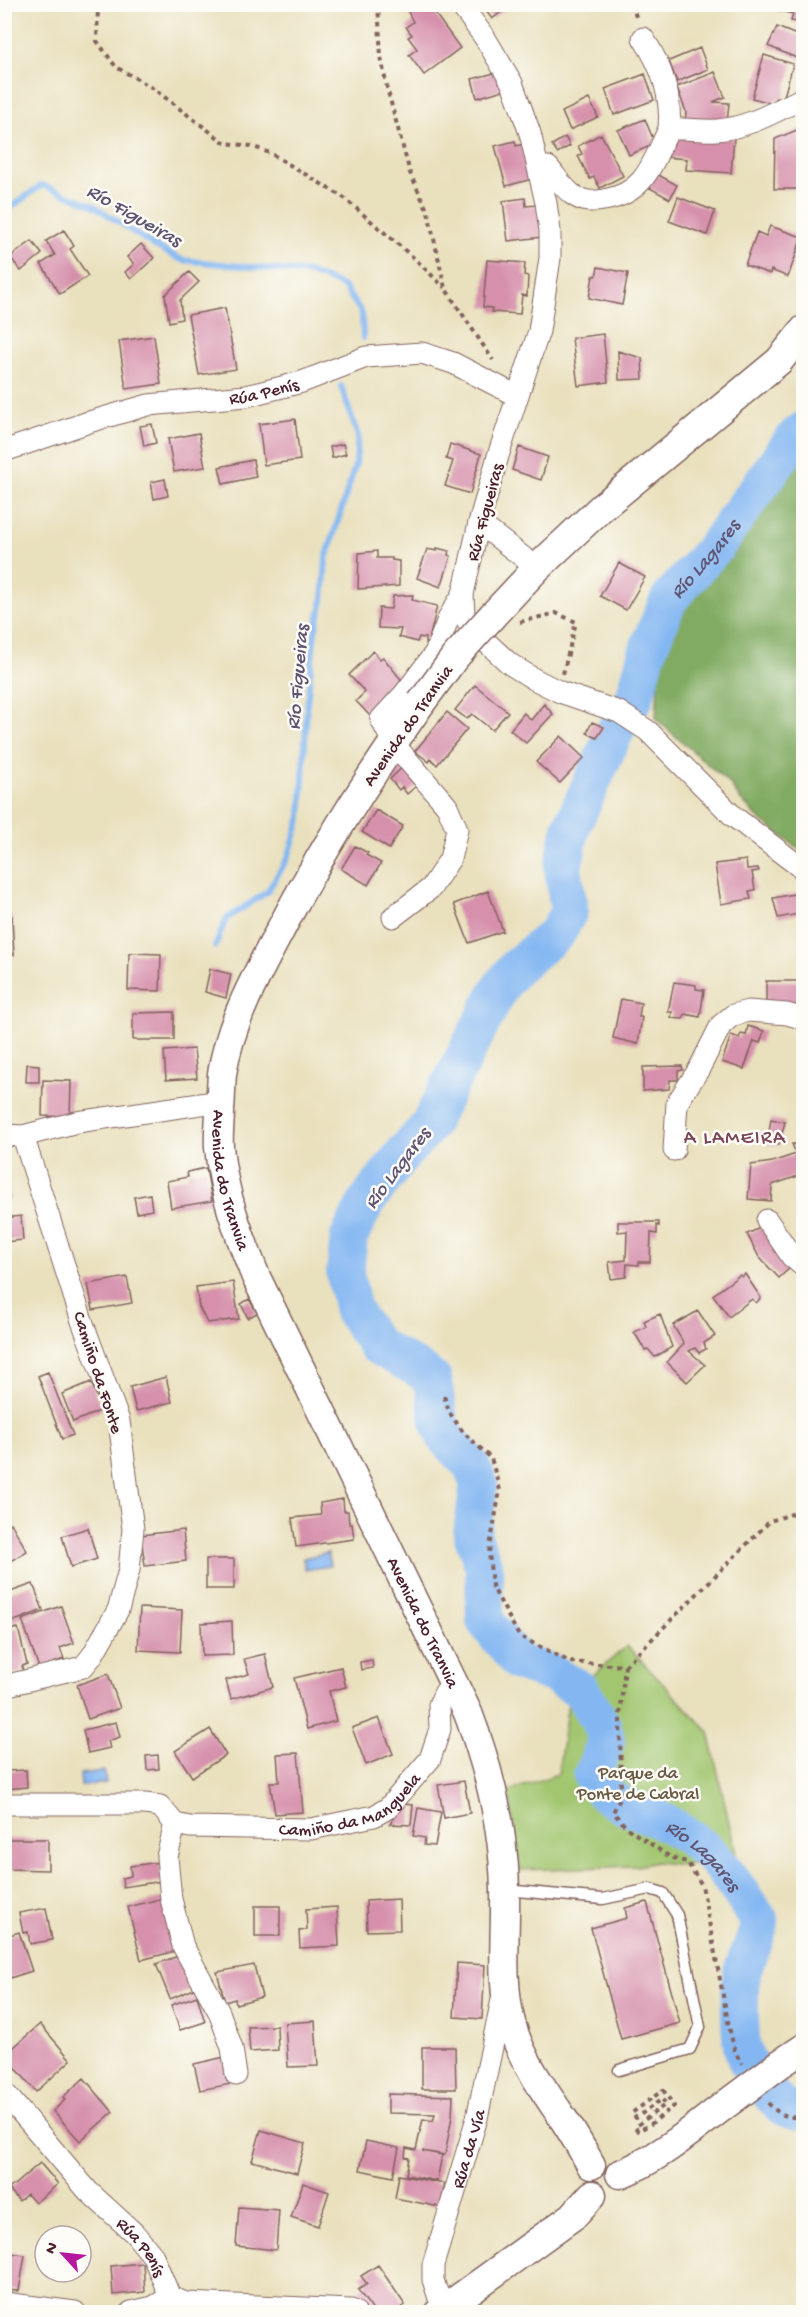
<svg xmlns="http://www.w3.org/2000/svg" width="808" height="2317" font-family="'Gochi Hand',sans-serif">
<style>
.green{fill:#a2c670;stroke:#76724e;stroke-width:1.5}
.forest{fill:#81ab62;stroke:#666546;stroke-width:1.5}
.water{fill:#84b7f2;stroke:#676b8e;stroke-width:1.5}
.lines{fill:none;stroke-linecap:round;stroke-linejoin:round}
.stream{stroke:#84b7f2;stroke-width:6}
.river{stroke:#84b7f2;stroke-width:38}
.building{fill:#d690ab}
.service-casing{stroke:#82635e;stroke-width:13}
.minor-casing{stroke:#82635e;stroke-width:23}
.secondary-casing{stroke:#82635e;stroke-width:31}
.path{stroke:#82635e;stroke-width:4;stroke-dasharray:4.5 4.5;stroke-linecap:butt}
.service{stroke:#fff;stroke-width:10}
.minor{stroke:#fff;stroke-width:21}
.secondary{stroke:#fff;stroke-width:28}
.secondary-bridge-casing{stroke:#82635e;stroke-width:31;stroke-linecap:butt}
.secondary-bridge{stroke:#fff;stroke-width:28}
.labels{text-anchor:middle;stroke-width:5;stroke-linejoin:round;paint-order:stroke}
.street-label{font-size:18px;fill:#4a1f2b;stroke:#fdfcf7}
.park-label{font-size:18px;fill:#695943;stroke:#fdfcf7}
.water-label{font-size:20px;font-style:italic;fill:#5e5471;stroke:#fdfcf7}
.neighbourhood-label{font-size:20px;letter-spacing:1.5px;fill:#7b4758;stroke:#fdfcf7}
</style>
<rect width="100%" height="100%" fill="#fdfcf7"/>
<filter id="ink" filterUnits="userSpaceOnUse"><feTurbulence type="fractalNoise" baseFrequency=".0167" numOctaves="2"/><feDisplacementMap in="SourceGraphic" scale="12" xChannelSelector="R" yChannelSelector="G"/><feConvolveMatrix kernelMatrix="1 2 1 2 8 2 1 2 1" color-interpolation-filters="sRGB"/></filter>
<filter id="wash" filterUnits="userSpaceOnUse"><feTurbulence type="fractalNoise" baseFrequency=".008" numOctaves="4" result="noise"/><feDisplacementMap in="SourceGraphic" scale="24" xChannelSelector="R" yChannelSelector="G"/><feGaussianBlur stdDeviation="1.35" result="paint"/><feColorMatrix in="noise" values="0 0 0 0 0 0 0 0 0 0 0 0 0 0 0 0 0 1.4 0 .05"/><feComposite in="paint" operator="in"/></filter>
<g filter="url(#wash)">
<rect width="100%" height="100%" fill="#e9e0bd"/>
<!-- green -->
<path class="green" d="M627,1646l82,86 28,127 -54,6 -26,-3 -20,4 -117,4 -11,-79 49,-17 11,-78z"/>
<!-- forest -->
<path class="forest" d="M803,451v401l-45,-34 -18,-19 -10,-15 -74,-65 3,-56 7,-31 10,-23 17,-20 23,-20 70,-97z"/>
<!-- water -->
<path class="water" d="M328,1553l2,13 -25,4 -2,-12z
M104,1771l2,12 -25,3 -1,-12z"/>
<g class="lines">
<!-- stream -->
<path class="stream" d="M4,212l38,-27 51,20 60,40 29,15 128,13 33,13 19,27 1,25
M215,947l11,-28 41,-27 21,-34 13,-41 6,-113 8,-73 8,-31 3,-41 30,-96 2,-27 -17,-50"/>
<!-- river -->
<g class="river">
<path id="s1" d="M634,699l15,-53 20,-47 47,-53 79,-109 9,-7"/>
<path id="s2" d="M618,725l-47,103 -8,40 6,43 -12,22 -41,34 -17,22 -71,138 -25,27 -36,47 -18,36 -4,36 8,38 24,35 43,24 13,10 6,41 6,16 25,26 9,21 -7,50 12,33 1,54 33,41 35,12 28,16 22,37 3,15 -14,34c16,32 45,31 72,46 11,5 22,13 32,20 26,19 45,53 64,79 -3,17 -11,31 -17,48 -5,15 -4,74 2,88 5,11 14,21 21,31 9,13 21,26 38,22"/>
</g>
</g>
<g id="blocks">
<!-- building -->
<path class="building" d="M408,4h7l4,6 4,-3 3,5 5,-4 29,40 -36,27 -15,-20 8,-6 -9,-12 4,-2 -6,-8 7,-5 -7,-14z
M481,4h31l-20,15z
M778,4h26v20l-13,-3 2,-7 -17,-4z
M777,27l27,11v23l-36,-15z
M700,48l8,21 -31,13 -8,-21z
M764,55l29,9 -10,36 -7,-2 -1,6 -23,-6z
M498,72l5,18 -26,8 -5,-19z
M715,72l10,25 -12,5 16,1 -2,20 -42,1 1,-12 -9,-25z
M645,74l9,26 -40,15 -9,-26z
M589,99l9,18 -28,13 -8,-18z
M645,119l10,25 -26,11 -11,-25z
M804,127v62h-30l1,-50z
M601,134l22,42 -23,12 -6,-11 -4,2 -12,-23 4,-2 -4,-8z
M678,134l56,4 -3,35 -45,-3 1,-11 -22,-2z
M565,137l5,9 -13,7 -5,-8z
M515,141l1,5 11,-3 9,35 -30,8 -11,-40z
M655,173l22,12 -7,14 -22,-12z
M678,197l37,14 -8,24 -38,-14z
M525,198l1,8 11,-1 5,32 -34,4 -5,-40z
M770,226l32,11 -14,40 -17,-7 -1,4 -25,-9 12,-33 9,4z
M64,230l10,16 -4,3 18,27 -28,18 -19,-30 14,-9 -9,-14z
M32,241l10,13 -21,17 -11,-14z
M141,244l13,14 -23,21 -6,-7 9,-8 -7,-7z
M487,260l38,3 -1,12 4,1 -1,20 -5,-1 -2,19 -28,-2v-4l-9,-1z
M598,267l30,6 -6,32 -33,-7 4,-22h3z
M189,272l10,10 -19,18 2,19 -13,3 -4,-27z
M225,308l11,61 -37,6 -11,-60z
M603,334l5,48 -30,4 -6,-48z
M154,336l7,48 -35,5 -7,-48z
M618,351l24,7 1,21 -24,1z
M295,419l5,41 -36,5 -5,-41z
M152,424l4,19 -12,3 -4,-20z
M199,433l6,34 -31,5 -6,-33z
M343,444l3,10 -14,4 -2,-11z
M450,444l31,10 -11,40 -25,-8 8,-25 -7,-2z
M519,447l29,10 -7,23 -29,-10z
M253,460l3,17 -33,7 -4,-17z
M165,479l3,17 -14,3 -3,-17z
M437,548l12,3 -1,4 3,1 -10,31 -24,-9 10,-29 10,2z
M377,551v7h15v2l7,1v25l-41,3 1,-36z
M619,563l26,14 -19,33 -26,-14z
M413,595l-1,5 25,6 -9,38 -3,-1v-5l-6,-1 -2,5 -18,-5 2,-8 -23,-1 1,-20 12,1 2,-13z
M373,651l7,8 3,-2 24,30 -36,30 -15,-16 9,-9 -16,-17z
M475,685l33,27 -16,18 -20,-16 -5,5 -12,-9z
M544,704l9,10 -27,29 -16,-13 14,-17 7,7z
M447,712l20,17 -30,36 -6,-6 -2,3 -14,-11z
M592,722l12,5 -7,11 -10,-5z
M561,736l23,22 -24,25 -24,-21z
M407,763l15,18 -15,13 -5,-7 -3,3 -9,-11z
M376,810l27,16 -14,23 -27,-17z
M355,846l13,7 -2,2 15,8 -13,22 -27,-16z
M746,860l1,9 11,-1 1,3 -7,1 3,18 -6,1 2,8 -30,5 -6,-40z
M488,891l15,40 -34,12 -15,-39z
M804,892v21l-26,5 -5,-20z
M4,916h8l2,39 -10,1z
M129,953l32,1 -1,37 -32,-1z
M210,969l21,5 -5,24 -21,-6z
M766,981h38l-1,26 -37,1z
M674,982l22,3v4l8,1 -4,27 -15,-3 -2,5 -12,-1 1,-6h-4z
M621,999l20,4 -2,14h3l-4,27 -25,-6z
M174,1012v28h-41v-27z
M748,1026l16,5 -4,12 -6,-2 -10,28 -22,-7 9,-27 8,3 2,-4 5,1z
M194,1049l3,29 -31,2 -2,-29z
M27,1064l12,1v17h-13z
M682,1066l1,4 -5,1v9h-8l-1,9 -26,2v-24z
M43,1080l28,1 -1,36 -28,-1z
M771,1119l14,3 -6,23 -12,-1z
M792,1144l12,1v29l-32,11 -1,16 -23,-2 3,-34 21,-3 24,-8z
M4,1168h2l3,32h-5z
M206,1168l6,33 -41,7 -4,-27 21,-4 -1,-5z
M150,1194l2,16 -15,3 -3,-16z
M21,1216l2,24 -19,2v-24z
M618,1222h41v4l-2,-1v9l-6,-1 -1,29h-11v3l-12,-1 -1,13 -15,2 -2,-17 17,-2 1,-29 -9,1z
M764,1226l28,40 -13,12 -20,-21 -12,-23z
M745,1274l16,24 -5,5 -4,-4 -23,18 -16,-22 27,-20 2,2z
M127,1277l5,26 -39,7 -5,-26z
M233,1282l6,37 -32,4 -8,-16 -3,-20z
M249,1299l8,14 -9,5 -7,-14z
M698,1311l17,25 -11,7 2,6 -7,4 -4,-5 -6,3 16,14 -18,17 -20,-20 17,-18 -11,-19z
M660,1314l12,33 -17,10 -7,-8 -3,1 -11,-18 12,-5 -2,-6z
M48,1372l25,63 -11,4 -24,-63z
M166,1377l6,25 -36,9 -6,-24z
M91,1382l11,28 -29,12 -11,-28z
M343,1499l1,12h4l1,13h3l2,15 -58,8 -4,-29 29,-3 -1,-12z
M11,1523l16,28 -23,14v-39z
M88,1528l9,31 -26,8 -9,-31z
M183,1530l3,31 -41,5 -4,-31z
M206,1559h28v30h-28z
M33,1584l10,26 -39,15v-31z
M61,1606l13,37 -14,5 4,11 -25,9 -17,-48z
M140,1608l42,2 -2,42 -42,-2z
M232,1621l1,34 -31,1 -1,-33z
M18,1628l9,36 -5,2 1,6 -19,4v-45z
M265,1654l8,33 -42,12 -5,-19 23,-6 -5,-15z
M372,1660l1,8 -12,2 -1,-8z
M341,1667l5,20 -17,4 7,30 -29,8 -13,-51z
M108,1674l12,34 -32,11 -11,-34z
M379,1718l14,36 -27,11 -14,-37z
M116,1722l4,15 -12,4 2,7 -22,5 -5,-23z
M210,1729l16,26 -34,22 -17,-26z
M298,1753l5,59 -28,2 -5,-32h9l-2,-28z
M158,1755l1,14 -12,1 -1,-14z
M26,1770l1,17 -19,2 -1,-18z
M464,1781l6,32 -26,5 -6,-33z
M403,1804l10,1 -2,20 -21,-1z
M418,1808l23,4 -6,34 -11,-1 1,-7 -12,-2z
M4,1839h44v31l-44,-1z
M160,1862l2,19 -39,6 -1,-9 9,-2 -1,-10z
M164,1898l12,53 -35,9 -13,-53z
M399,1899l1,31 -33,1 -1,-30z
M647,1902l33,121 -59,16 -30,-111 36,-10 -2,-10z
M255,1906h25v30h-25z
M337,1907l2,39 -39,2 -1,-17 8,-1 -1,-21z
M46,1908l6,32 -22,4 -2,-12 -5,1 -4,-20z
M19,1932l13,39 -22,7 -6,-17v-24z
M181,1955l13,34 -24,10 -14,-35z
M457,1963l28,2 -3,54 -28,-2z
M254,1965l8,32 -26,7 -1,-5 -10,3 -8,-30z
M197,1996l8,26 -25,8 -9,-25z
M315,2021l3,45 -30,1 -3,-44z
M40,2024l31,36 -35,32 -31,-37z
M277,2026l1,24 -28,2 -2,-25z
M422,2047h33l1,42h-34z
M225,2057l6,27 -31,6 -6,-26z
M84,2078l29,34 -33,29 -27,-30 12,-11 -2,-3z
M388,2094l65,2 -1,20 -7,39 -23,-4 20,4 -5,26 -31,-6 3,-17 -4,-1 1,-9 10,2 7,-31 10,2 2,-7 -47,-1z
M261,2130l44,13 -8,30 -45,-12z
M366,2141l33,7 -6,29 -33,-7z
M40,2163l18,21 -23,19 -8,-9 -8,7 -10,-12z
M399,2175l46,9 -5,23 -45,-9z
M303,2183l26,9 -11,34 -27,-9z
M239,2207l40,3 -3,40 -40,-4z
M4,2252l21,3 -6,36 -15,-1z
M143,2263l2,29 -32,3 -2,-29z
M378,2265l27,40 -10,7h-21l-16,-22 9,-6 -6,-8z"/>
</g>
</g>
<g filter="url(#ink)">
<use href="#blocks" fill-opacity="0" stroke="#82635e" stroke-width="1.5"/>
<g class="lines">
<!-- service casing -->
<g class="service-casing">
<path id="service" d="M506,1890l97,9 47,-10 13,4 14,22 23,112 -10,22 -71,21"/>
</g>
<!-- minor casing -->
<g class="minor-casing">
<g id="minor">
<path d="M460,4l25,34 27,45 18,50 16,70 4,28v27l-11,73 -41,125 -19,67 -16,71 1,21 9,15 37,34 24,15 26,13 59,20 29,19 85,85 71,54"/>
<path d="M643,38c19,28 29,58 26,91"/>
<path d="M539,167h9c8,9 15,21 25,28 10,7 19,7 31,5 42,-7 48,-37 65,-71 16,-1 32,2 48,1 30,-2 57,-18 84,-31l3,-3"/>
<path id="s3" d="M4,451l85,-29 59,-17 98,-9 56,-14 64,-25 56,-4 31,10 64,33"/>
<path d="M479,523l58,45"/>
<path d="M393,917l38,-29 19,-29 7,-30 -10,-23 -54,-63 -12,-24 24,-26 30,-40 14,-36 14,-23"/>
<path d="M4,1135l19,1 54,-14 144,-21"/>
<path d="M674,1150l3,-47 22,-34 22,-44 12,-10 15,-4 39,3 17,5"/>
<path d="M767,1220l25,37 12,10"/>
<path d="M4,1686l79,-19 9,-11 26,-46 11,-40 4,-41 -14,-108 -37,-100 -59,-185"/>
<path id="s4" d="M4,1804h141l15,2 15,18 15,3 121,2 63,-13 14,-8 42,-49 10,-30 -1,-24 6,-13 9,-8"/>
<path d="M175,1824l-8,33 4,42 12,47 36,66 13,36 4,27"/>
<path id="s5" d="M4,2092l84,99 46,42 19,23 17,41 16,6 165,7 4,2"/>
<path d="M4,2303l71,9"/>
<path id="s6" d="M443,2310l-10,-30v-15l44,-147 26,-123"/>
<path d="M131,2312l22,-5 17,-10"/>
</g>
</g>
<!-- secondary casing -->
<g class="secondary-casing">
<g id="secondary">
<path d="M493,615l44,-47 64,-60 178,-147 25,-31"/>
<path id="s7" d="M421,703c-50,71 -97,143 -137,220 -25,48 -54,97 -62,151 -1,12 -1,24 -2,36 0,12 -2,25 -1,37 4,46 20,88 37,130l212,436c22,58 36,116 37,178 1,43 -5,89 6,132 9,33 28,60 47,88 12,17 23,36 33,54"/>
<path d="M780,2064l24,-16"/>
<path d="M620,2174c40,-15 75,-47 109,-72"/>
<path d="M440,2312l133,-96 19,-21"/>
</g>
</g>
<!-- path -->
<path class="path" d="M98,4l-1,37 19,26 35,20 74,56 26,3 19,7 73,44 72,62 30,29
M378,4l3,53 6,31 23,85 18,39 17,76 48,72
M632,4l5,16
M520,622l36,-9 20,9 -13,52
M444,1396l5,16 14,20 28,26 9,32 -11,62 3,34 27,50 51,26 55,4 -5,50 1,81 -8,15 14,16 43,29 17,5 15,23 27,142 6,25 7,12
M625,1666l145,-145 28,-9 6,2
M663,2090l11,16 -23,18 -13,7 -3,-4 31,-23 -4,-5 -26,19 -4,-5z
M768,2103c10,11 20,16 36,14"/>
<!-- service -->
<use href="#service" class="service"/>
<!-- minor -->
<use href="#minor" class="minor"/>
<!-- secondary -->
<use href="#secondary" class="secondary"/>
<!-- secondary-bridge casing -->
<g class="secondary-bridge-casing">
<path id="secondary-bridge" d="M421,703l34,-46 38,-42
M729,2102l51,-38"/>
</g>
<!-- secondary-bridge -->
<use href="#secondary-bridge" class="secondary-bridge"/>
</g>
</g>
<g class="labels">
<!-- street labels -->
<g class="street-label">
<text dy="6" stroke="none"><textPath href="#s3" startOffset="268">Rúa Penís</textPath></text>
<text transform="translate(484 512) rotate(-75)" y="6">Rúa Figueiras</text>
<text transform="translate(407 725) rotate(-55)" y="6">Avenida do Tranvia</text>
<text dy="6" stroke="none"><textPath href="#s7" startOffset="531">Avenida do Tranvia</textPath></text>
<text transform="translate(99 1372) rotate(72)" y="6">Camiño da Fonte</text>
<text dy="6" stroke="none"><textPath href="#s7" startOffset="1016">Avenida do Tranvia</textPath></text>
<text dy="6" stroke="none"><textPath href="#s4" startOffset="362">Camiño da Manguela</textPath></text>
<text dy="6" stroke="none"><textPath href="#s6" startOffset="168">Rúa da Vía</textPath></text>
<text dy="6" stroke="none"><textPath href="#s5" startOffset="208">Rúa Penís</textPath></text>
</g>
<!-- park labels -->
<g class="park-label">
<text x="638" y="1778">Parque da<tspan x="638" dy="21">Ponte de Cabral</tspan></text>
</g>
<!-- water labels -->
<g class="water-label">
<text transform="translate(135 214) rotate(30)" y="7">Río Figueiras</text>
<text dy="7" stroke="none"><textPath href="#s1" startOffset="160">Río Lagares</textPath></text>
<text transform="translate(296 677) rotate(-85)" y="7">Río Figueiras</text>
<text transform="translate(396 1167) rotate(-53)" y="7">Río Lagares</text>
<text dy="7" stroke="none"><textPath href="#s2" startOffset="1392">Río Lagares</textPath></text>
</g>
<!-- neighbourhood labels -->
<g class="neighbourhood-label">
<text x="735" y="1143">A LAMEIRA</text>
</g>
</g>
<!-- margin -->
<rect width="808" height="2317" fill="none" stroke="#fdfcf7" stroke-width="24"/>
<!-- north arrow -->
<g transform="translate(63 2254) rotate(297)"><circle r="28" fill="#fdfcf7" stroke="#b5a4a5" stroke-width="1.5"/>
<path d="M0-4.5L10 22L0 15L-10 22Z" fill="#b5179e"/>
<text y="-9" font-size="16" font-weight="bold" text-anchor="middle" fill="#4a1f2b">N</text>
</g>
</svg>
